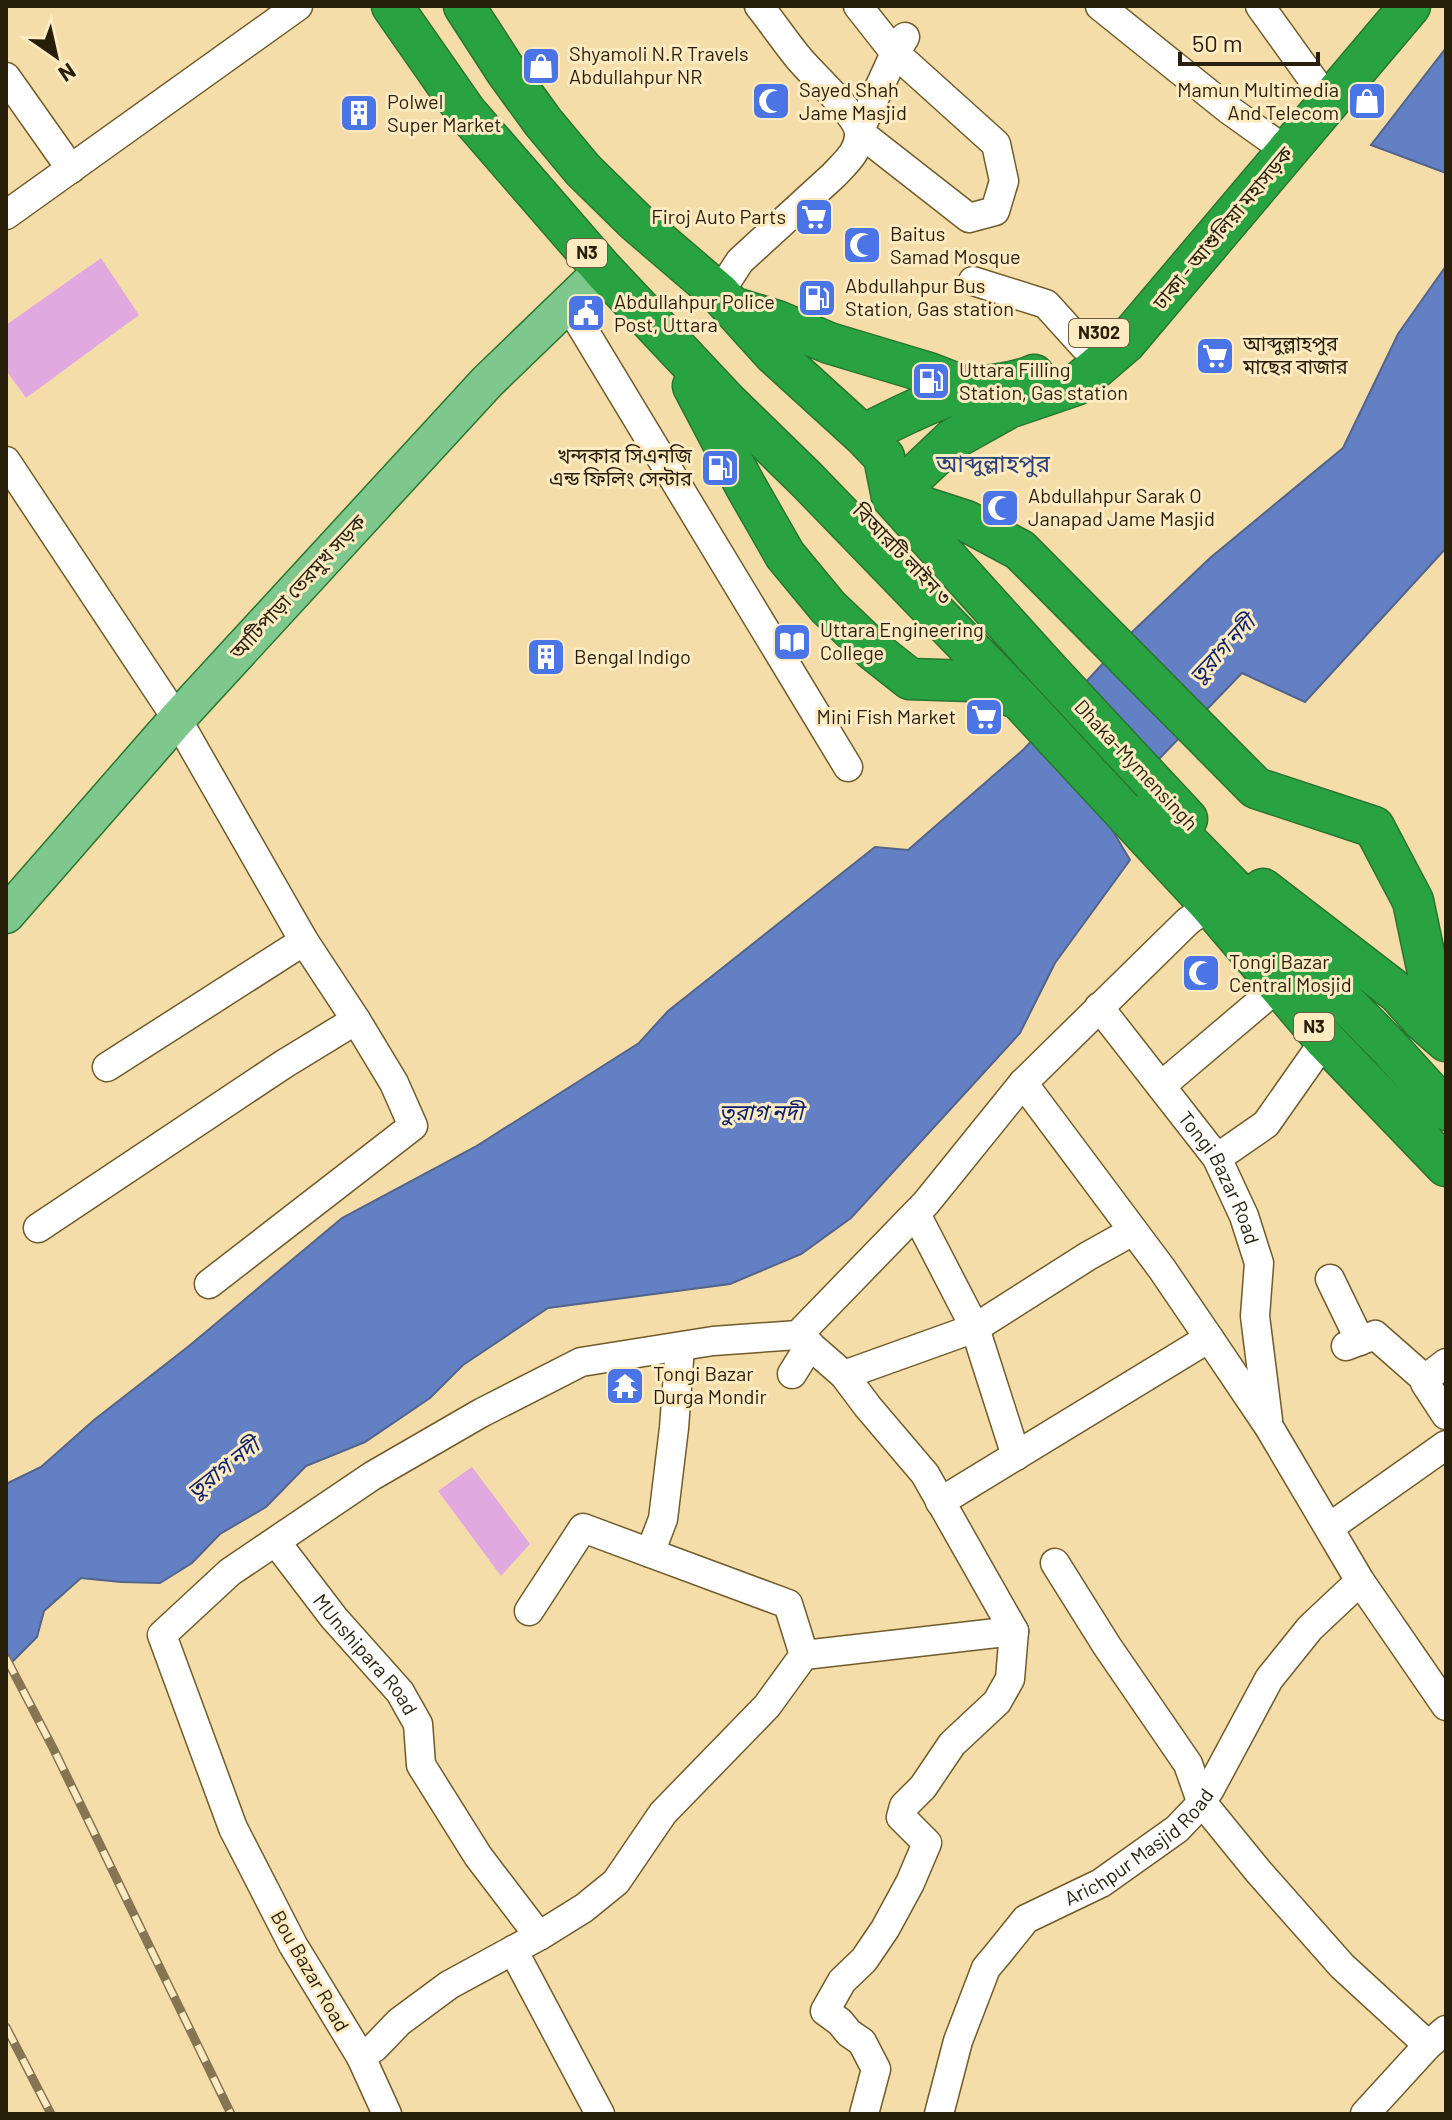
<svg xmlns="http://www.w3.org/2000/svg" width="1452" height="2120" font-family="Barlow,'Noto Sans Bengali',sans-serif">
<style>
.green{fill:#e0aae0}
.water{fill:#6480c4;stroke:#52638c;stroke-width:2}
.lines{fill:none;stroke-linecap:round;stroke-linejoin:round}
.minor-casing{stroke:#705b2a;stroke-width:31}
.major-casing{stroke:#29752e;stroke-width:39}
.highway-casing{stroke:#29752e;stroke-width:43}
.minor{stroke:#fff;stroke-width:28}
.major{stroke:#7fc88d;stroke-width:36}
.highway{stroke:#29a341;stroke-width:40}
.rail-casing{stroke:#857553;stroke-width:9}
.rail{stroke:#feebc1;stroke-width:6;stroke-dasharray:18;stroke-linecap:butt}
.labels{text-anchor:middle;stroke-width:6;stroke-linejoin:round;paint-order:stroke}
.shield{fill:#feebc1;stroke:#685c42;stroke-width:2}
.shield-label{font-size:18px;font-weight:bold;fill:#281f0b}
.poi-label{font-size:20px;fill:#281f0b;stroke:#feebc1;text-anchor:start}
.street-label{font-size:20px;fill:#281f0b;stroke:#feebc1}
.water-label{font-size:22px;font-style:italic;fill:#0c1f6e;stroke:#feebc1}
.quarter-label{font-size:24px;fill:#2c427b;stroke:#feebc1}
</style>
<rect width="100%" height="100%" fill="#f4dda9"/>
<!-- green -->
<path class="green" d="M101,258l38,57 -113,83 -20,-28v-45z
M472,1467l58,77 -29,32 -63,-85z"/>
<!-- water -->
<path class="water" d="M1446,48v125l-75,-28z
M1446,266v282l-141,154 -63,-29 -138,143 26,44 -75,103 -35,70 -169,185 -50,36 -71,30 -182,24 -85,57 -33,33 -65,44 -59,24 -40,41 -46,27 -28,29 -32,20 -39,-1 -40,-4 -37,33 -7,26 -31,31v-184l35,-17 53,-47 95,-74 153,-128 133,-71 164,-104 29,-32 207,-164 33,3 116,-101 107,-116 79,-75 133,-110 55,-114z"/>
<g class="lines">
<!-- minor casing -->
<g class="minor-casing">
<g id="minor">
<path d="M858,6l37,47 101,91 8,37 -9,30 -26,7 -110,-86 36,-79 10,-16"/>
<path d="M1100,6l128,103 60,43"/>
<path d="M1260,6l69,96"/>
<path d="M6,77l65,92"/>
<path d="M6,215l292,-209"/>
<path d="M973,281l73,23 38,42"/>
<path d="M719,293l21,-32 94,-86c11,-12 26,-24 25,-42 -1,-18 -49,-60 -62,-77 -13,-16 -25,-34 -38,-50"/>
<path d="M568,304l280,463"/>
<path d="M6,461l171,258 127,222 52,79 38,63 19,43 -204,158"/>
<path id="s1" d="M1099,1007l118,151 27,58 15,47 -4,53 13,104"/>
<path d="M107,1067l197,-126"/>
<path d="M1023,1083l139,186 47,69 60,89 91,154 86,125"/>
<path d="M1161,1086l118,-100"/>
<path d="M1217,1158l49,-34 59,-84"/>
<path d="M916,1214l59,114 41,128"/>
<path d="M38,1228l246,-164 72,-44"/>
<path d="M1330,1279l30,62"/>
<path d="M798,1335l46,40 24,32 57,67 89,157 -4,48 -13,23 -45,42 -29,43 -19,19 -3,11 26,26 -17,40 -25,46 -21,31 -22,21 -17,30 15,11 9,11 13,9 14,27 -12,45"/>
<path d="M1346,1346l29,-11 50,44"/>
<path d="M1446,1363l-21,16v4l21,32"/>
<path d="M792,1374l18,-29"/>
<path d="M844,1375l131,-47 113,-72 45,-25"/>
<path d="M940,1502l269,-164"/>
<path d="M1330,1527l116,-82"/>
<path id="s2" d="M276,1542l58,76 66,74 18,32 3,41 57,91 61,80"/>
<path d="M650,1553l13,-34 11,-91 6,-81"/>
<path d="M1055,1563l52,83 81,118 13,37 57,70 84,95 86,79"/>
<path d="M529,1611l54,-83 205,76 16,51"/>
<path d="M513,1950l87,164"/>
<path d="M361,2057l14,-10 24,-25 50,-37 90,-49 45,-28 32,-26 47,-69 104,-107 37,-51 210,-24"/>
<path d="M387,2114l-26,-57 -68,-112 -60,-117 -71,-193 68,-63 142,-96 109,-63 100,-51 132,-21 85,-6 128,-132 97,-120 165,-162 22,-16"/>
<path id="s3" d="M939,2114l19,-73 28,-73 11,-13 29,-36 75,-36 76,-54 19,-20 14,-20 59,-110 41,-51 50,-47"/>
<path d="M1365,2114l63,-69 18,-15"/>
</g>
</g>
<!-- major casing -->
<g class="major-casing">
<path id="major" d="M6,915l171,-196 310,-337 116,-112"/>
</g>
<!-- highway casing -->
<g class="highway-casing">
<path id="highway" d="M392,6l74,106 137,158 124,132 79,77 212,219 192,207 115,135 121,126
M464,6l42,65 37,51 40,48 52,51 84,72 55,61 89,81 21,22 8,40 158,175 137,147
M735,308l42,13 52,22 100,30 41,16
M693,386l52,99 40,70 43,52 44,42 38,30 61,2 43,16
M1005,410l-52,29 -61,58 74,24 54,29 236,238 118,39 39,74 17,81 -7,39
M979,418l97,-33 49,-42 285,-337
M863,435c34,-17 67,-34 104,-45 23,-7 43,-4 67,-15
M1154,808l232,236 60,66
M1263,889l135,104 25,28 23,20"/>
</g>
<!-- minor -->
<use href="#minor" class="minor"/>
<!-- major -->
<use href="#major" class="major"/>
<!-- highway -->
<use href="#highway" class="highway"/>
<!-- rail casing -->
<g class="rail-casing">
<path id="rail" d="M6,1658l47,90 178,366
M6,2027l45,87"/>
</g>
<!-- rail -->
<use href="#rail" class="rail"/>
</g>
<!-- icons -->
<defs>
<g id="shop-square" transform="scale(2)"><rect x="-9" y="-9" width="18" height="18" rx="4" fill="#4b74e7" stroke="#feebc1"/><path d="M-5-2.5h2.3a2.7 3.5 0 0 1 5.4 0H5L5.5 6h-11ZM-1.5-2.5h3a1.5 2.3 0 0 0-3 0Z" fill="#fff"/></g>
<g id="mosque-square" transform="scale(2)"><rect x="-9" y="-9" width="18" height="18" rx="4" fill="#4b74e7" stroke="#feebc1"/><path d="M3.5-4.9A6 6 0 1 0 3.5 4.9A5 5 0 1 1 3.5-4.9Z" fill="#fff"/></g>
<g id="building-square" transform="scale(2)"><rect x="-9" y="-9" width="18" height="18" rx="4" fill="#4b74e7" stroke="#feebc1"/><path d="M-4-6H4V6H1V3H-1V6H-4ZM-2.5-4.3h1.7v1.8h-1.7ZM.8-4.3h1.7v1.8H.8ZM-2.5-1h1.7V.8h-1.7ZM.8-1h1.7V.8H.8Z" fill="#fff"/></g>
<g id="supermarket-square" transform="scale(2)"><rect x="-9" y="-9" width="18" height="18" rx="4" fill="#4b74e7" stroke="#feebc1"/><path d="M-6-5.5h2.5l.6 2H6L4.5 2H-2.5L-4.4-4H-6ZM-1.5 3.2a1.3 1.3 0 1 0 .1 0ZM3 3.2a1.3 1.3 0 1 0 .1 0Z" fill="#fff"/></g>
<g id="fuel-square" transform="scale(2)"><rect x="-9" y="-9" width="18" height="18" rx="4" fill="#4b74e7" stroke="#feebc1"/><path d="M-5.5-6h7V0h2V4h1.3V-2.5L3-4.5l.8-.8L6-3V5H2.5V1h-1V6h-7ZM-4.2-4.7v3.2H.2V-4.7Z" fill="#fff"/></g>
<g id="civic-square" transform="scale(2)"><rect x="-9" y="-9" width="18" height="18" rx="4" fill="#4b74e7" stroke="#feebc1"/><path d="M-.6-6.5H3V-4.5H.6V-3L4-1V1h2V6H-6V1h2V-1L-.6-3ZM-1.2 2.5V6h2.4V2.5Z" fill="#fff"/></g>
<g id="library-square" transform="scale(2)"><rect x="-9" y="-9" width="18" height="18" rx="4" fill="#4b74e7" stroke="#feebc1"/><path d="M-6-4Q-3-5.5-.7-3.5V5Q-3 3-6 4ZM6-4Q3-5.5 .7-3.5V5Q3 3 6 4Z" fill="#fff"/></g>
<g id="temple-square" transform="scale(2)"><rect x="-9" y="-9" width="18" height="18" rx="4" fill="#4b74e7" stroke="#feebc1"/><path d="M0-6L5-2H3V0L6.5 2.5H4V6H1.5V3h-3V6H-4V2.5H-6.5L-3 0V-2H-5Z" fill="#fff"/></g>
</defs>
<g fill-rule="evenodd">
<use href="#shop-square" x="541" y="66"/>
<use href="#mosque-square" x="771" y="101"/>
<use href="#shop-square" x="1367" y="101"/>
<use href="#building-square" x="359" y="113"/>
<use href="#supermarket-square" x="814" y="217"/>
<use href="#mosque-square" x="862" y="245"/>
<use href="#fuel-square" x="817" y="298"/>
<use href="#civic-square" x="586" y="313"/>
<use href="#supermarket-square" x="1215" y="356"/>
<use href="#fuel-square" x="931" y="381"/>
<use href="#fuel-square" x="720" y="468"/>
<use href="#mosque-square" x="1000" y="508"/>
<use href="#library-square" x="792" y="642"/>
<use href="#building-square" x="546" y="657"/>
<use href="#supermarket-square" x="984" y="717"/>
<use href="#mosque-square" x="1201" y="973"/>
<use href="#temple-square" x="625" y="1386"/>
</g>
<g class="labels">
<!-- shield labels -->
<g class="shield">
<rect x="567" y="239" width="40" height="28" rx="6"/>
<rect x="1069" y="319" width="60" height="28" rx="6"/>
<rect x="1294" y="1013" width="40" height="28" rx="6"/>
</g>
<g class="shield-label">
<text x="587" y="259">N3</text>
<text x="1099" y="339">N302</text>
<text x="1314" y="1033">N3</text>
</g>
<!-- poi labels -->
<g class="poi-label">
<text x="569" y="61">Shyamoli N.R Travels<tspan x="569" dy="23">Abdullahpur NR</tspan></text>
<text x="799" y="97">Sayed Shah<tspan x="799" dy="23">Jame Masjid</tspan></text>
<text x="1339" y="97" text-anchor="end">Mamun Multimedia<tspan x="1339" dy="23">And Telecom</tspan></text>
<text x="387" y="109">Polwel<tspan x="387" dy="23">Super Market</tspan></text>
<text x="786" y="224" text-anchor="end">Firoj Auto Parts</text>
<text x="890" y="241">Baitus<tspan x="890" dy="23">Samad Mosque</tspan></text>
<text x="845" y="293">Abdullahpur Bus<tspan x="845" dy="23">Station, Gas station</tspan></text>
<text x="614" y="309">Abdullahpur Police<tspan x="614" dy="23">Post, Uttara</tspan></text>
<text x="1243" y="351">আব্দুল্লাহপুর<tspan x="1243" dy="23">মাছের বাজার</tspan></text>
<text x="959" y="377">Uttara Filling<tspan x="959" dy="23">Station, Gas station</tspan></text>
<text x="692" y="463" text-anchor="end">খন্দকার সিএনজি<tspan x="692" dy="23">এন্ড ফিলিং সেন্টার</tspan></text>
<text x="1028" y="503">Abdullahpur Sarak O<tspan x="1028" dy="23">Janapad Jame Masjid</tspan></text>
<text x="820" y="637">Uttara Engineering<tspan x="820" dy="23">College</tspan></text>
<text x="574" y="664">Bengal Indigo</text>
<text x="956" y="724" text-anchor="end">Mini Fish Market</text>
<text x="1229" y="969">Tongi Bazar<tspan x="1229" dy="23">Central Mosjid</tspan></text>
<text x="653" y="1381">Tongi Bazar<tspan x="653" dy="23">Durga Mondir</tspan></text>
</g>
<!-- street labels -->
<g class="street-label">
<text transform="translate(1223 228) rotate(-50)" y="7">ঢাকা - আশুলিয়া মহাসড়ক</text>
<text transform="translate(902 554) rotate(46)" y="7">বিআরটি লাইন ৩</text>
<text transform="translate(298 587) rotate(-47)" y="7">আটিপাড়া তেরমুখ সড়ক</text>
<text transform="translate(1136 765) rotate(47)" y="7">Dhaka-Mymensingh</text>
<text dy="7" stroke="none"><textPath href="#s1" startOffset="210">Tongi Bazar Road</textPath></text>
<text dy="7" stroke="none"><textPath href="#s2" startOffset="144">MUnshipara Road</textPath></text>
<text dy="7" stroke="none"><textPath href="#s3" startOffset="352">Arichpur Masjid Road</textPath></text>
<text transform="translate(310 1971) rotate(60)" y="7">Bou Bazar Road</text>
</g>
<!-- water labels -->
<g class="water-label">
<text transform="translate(1222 649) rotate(-47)" y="8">তুরাগ নদী</text>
<text x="761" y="1120">তুরাগ নদী</text>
<text transform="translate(223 1468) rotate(-38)" y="8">তুরাগ নদী</text>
</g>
<!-- quarter labels -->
<g class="quarter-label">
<text x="993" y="472">আব্দুল্লাহপুর</text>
</g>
</g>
<!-- border -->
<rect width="1452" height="2120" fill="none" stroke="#281f0b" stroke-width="16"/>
<!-- north arrow -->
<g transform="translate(56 56) rotate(146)" stroke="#feebc1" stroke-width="6" paint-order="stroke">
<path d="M0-6L14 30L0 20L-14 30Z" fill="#281f0b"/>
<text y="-12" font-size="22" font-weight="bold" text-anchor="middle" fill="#281f0b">N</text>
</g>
<!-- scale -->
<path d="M1180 52v12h138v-12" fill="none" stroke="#281f0b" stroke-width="4"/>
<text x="1192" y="52" font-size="24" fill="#281f0b" stroke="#feebc1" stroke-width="6" paint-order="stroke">50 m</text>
</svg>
